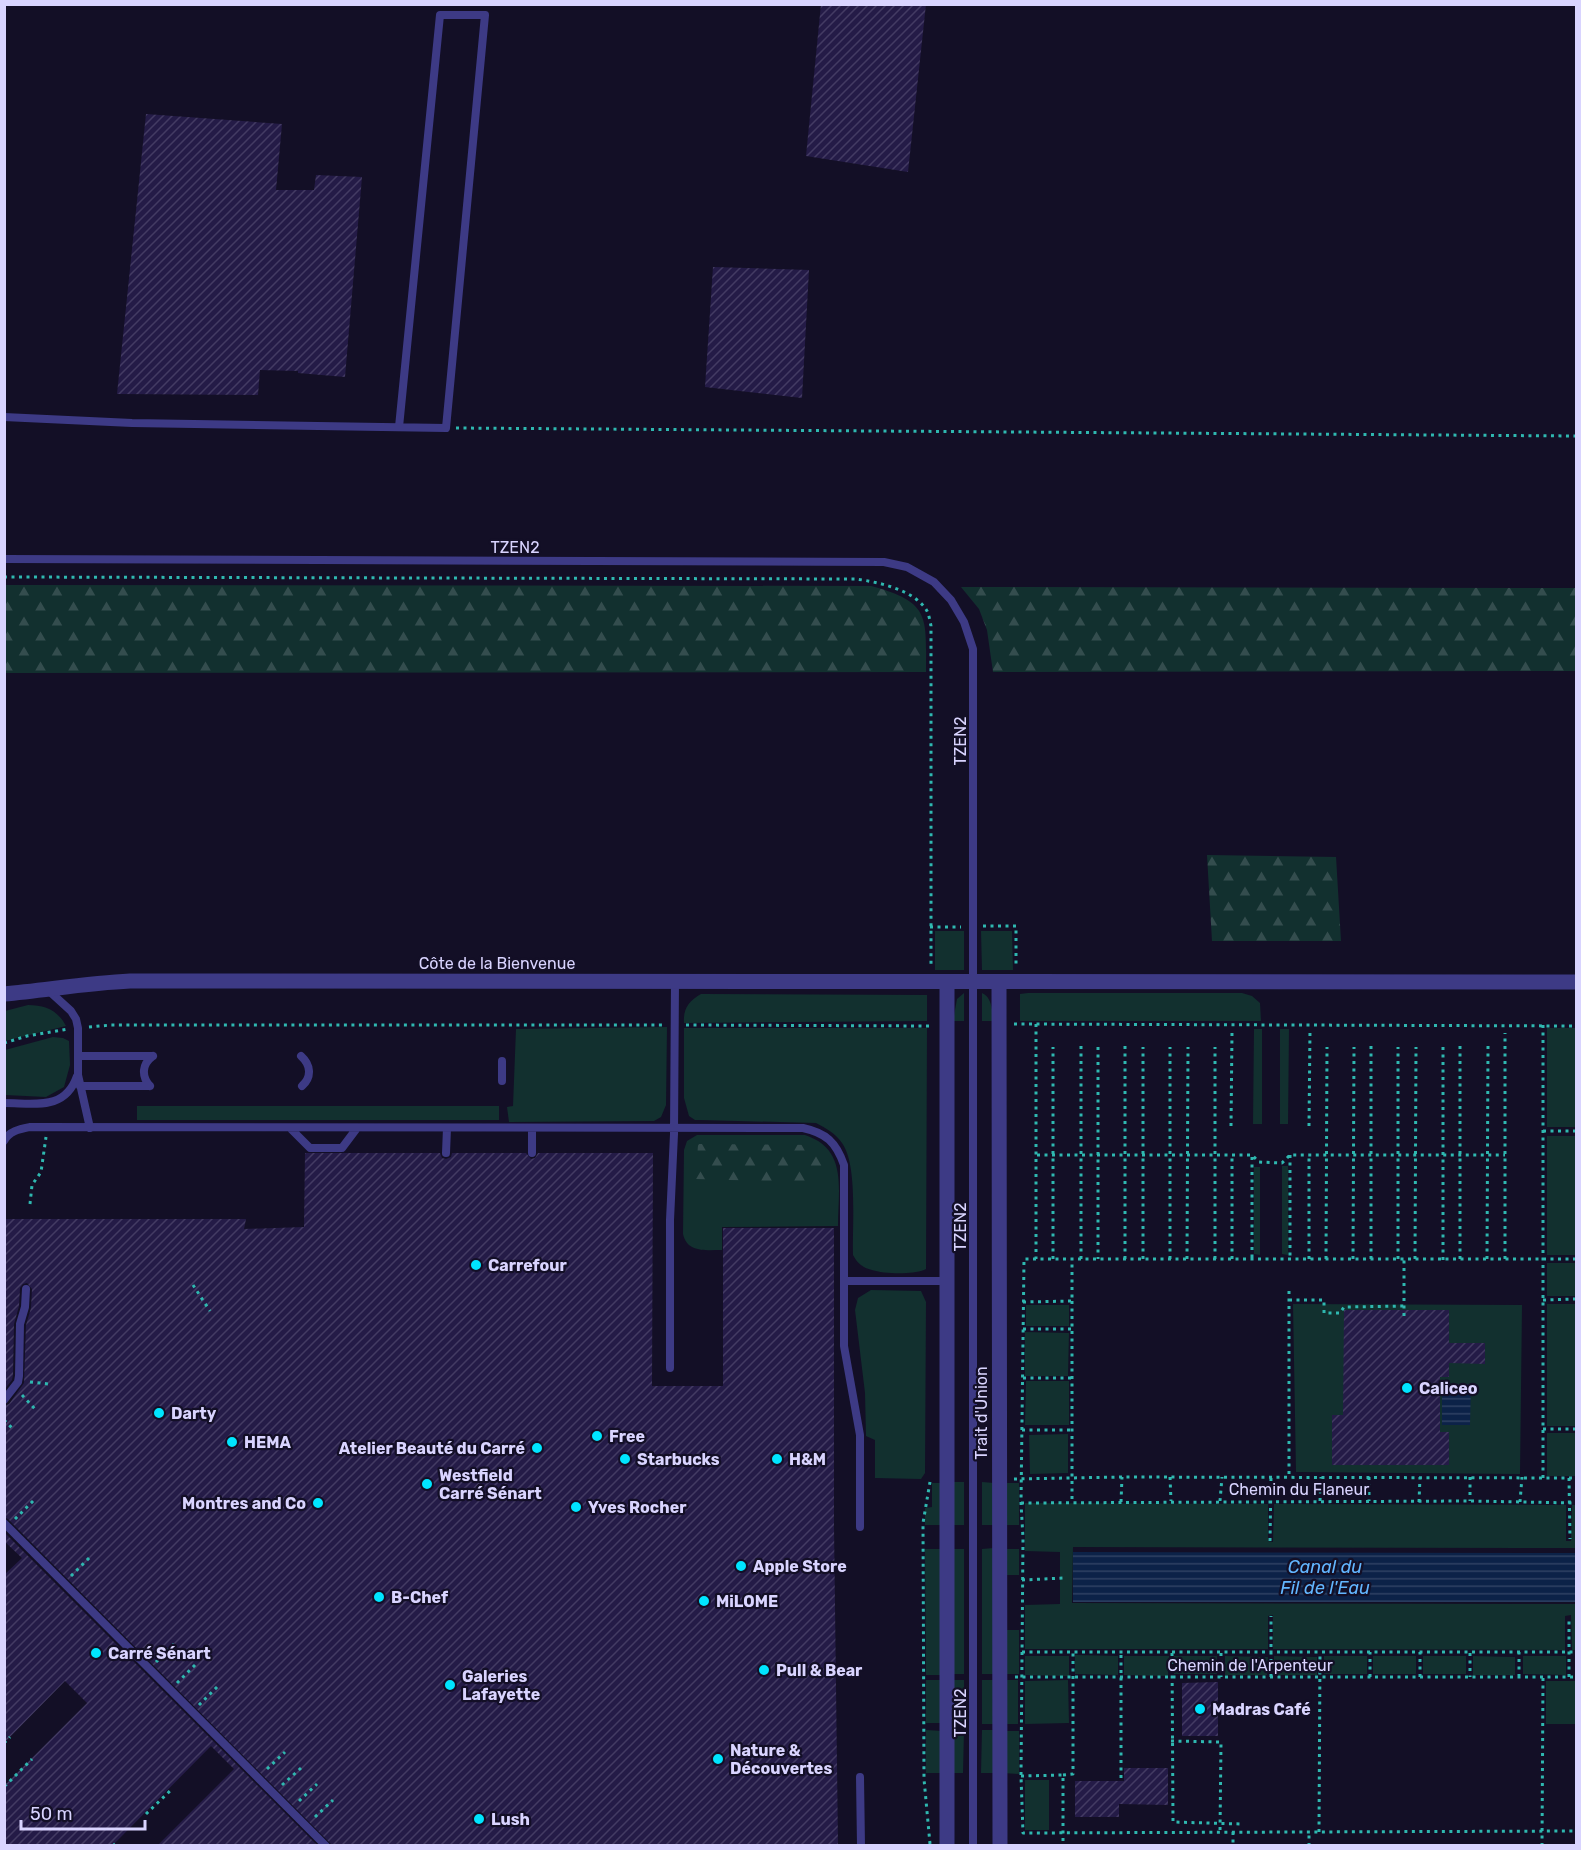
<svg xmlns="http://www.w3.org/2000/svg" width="1581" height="1850" font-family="Rubik,sans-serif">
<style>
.green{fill:#12302f}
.forest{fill:url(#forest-firs)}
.water{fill:url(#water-rules)}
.building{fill:url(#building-hatch)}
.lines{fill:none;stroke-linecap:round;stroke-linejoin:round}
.path{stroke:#2fb8b0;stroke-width:3;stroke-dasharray:3 4.5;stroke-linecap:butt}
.lane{stroke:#3d3a85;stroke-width:8}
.street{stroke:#3d3a85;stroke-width:15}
.poi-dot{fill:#00e5ff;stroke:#130f26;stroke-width:2}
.labels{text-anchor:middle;stroke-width:4.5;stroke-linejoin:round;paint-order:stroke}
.street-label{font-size:16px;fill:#d9d4ff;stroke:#130f26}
.poi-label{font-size:16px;font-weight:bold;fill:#d9d4ff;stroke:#130f26;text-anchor:start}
.water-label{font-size:18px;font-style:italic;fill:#62b6ff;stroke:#130f26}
</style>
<defs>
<pattern id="forest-firs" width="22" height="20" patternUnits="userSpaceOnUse" patternTransform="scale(1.5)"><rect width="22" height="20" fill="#12302f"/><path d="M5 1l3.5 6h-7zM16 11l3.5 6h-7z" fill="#344d4e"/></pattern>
<pattern id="water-rules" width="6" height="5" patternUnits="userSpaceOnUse" patternTransform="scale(1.5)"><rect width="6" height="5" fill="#0c2248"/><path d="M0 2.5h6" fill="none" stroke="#2f4163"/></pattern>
<pattern id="building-hatch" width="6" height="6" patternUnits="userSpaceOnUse" patternTransform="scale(1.5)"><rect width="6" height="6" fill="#241b47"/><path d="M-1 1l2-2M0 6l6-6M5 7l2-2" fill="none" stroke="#433b63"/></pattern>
</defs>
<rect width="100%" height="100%" fill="#130f26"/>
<!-- green -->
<path class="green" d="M935,931h29v39h-29z
M981,931h31l1,39h-31z
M964,993v28h-11l4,-22z
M982,993c10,4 10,18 12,28h-12z
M1028,993h214l10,3 8,7 1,18h-241v-27z
M701,994l226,1v26l-243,2c-1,-15 5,-22 17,-29z
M28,1005c16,0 30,5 38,21l-61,15v-30z
M667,1027l-1,78 -5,12 -7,4 -145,1 -2,-15 6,-1 3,-77z
M684,1028h243l-1,241c-11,6 -42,5 -54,1 -9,-2 -15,-7 -19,-15 -1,-28 5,-90 -11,-112 -6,-9 -16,-15 -26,-20l-116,-3h-5l-6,-4 -5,-18z
M1547,1028h29v99h-29z
M1254,1029h8v95h-9z
M1280,1029h9l-1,95h-8z
M53,1037l10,1 6,3 1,24 -6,22 -18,10 -41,-2v-45z
M137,1106h362v14h-362z
M697,1135h108c43,14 33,54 33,91l-116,1v23c-16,0 -35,3 -39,-16l1,-84 3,-9z
M1547,1136h29v119h-29z
M1282,1166h6v89l-6,-1z
M1254,1167h6v88l-6,-1z
M1547,1263h29v33h-29z
M871,1290l50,1 5,11 -1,171 -4,6 -46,-1v-38l-9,-4 -1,-43 -10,-83 3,-12z
M1293,1304l229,1 -2,169 -224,-2z
M1547,1304h29v122h-29z
M1026,1305h43v21h-43z
M1025,1332l44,1 -1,43h-43z
M1026,1381h43v44h-44z
M1547,1433h29v43h-29z
M1068,1434v39l-38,1 -1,-39z
M952,1482h12v43h-12z
M982,1482l12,1v42h-12z
M932,1483h10v42h-17v-17l7,-1z
M1004,1483h15v42h-15z
M1025,1503l243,1v37l5,1 1,-38 292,1v36h5l1,-36h4v43l-503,-1 -1,56 504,1v46h-4l-1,-35 -6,1v34l-292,-1v-34l-5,1v33h-243v-44l35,-1v-52l-35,-1z
M994,1548v126h-12v-125z
M925,1549h17v126h-16z
M952,1549h12v125h-12z
M1005,1549h14v26h-14z
M1003,1630h16v44h-16z
M1075,1655l43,1v19l-43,-1z
M1025,1656h44v20l-44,-1z
M1124,1656h45l-1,20 -44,-1z
M1174,1656h43v18h-43z
M1225,1656l43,1 -1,18h-42z
M1274,1656l43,1v18h-43z
M1324,1656h43v18h-43z
M1373,1656h43v18h-43z
M1423,1656h43v18h-43z
M1473,1656l42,1v18h-42z
M1523,1656h43v19l-43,-1z
M926,1680h16v43h-16z
M951,1680h13v44l-13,-1z
M982,1680h13l-1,44h-12z
M1003,1680h15v44h-14z
M1068,1680l1,43 -44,1v-43z
M1546,1681h30v43h-30z
M926,1730l16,1 -1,42h-15z
M951,1730l13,1 -1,42h-12z
M982,1730h12v43h-13z
M1004,1731h15v43l-16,-1z
M1025,1780h24v50h-24z"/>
<!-- forest -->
<path class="forest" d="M5,585l866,1c60,16 55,31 55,86l-921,1z
M961,587l615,1v83l-583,1 -6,-42 -8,-21z
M1207,855l129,2 5,84h-129z
M698,1144l117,1 13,9 -2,29 -130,-4z"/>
<!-- water -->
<path class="water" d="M1442,1384h29l-1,41h-28z
M1073,1552l503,1v49h-503z"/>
<!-- building -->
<path class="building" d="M821,4h105l-18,168 -102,-16z
M146,114l136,10 -6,66h38l2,-15 46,2 -17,200 -47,-4v-2l-38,-1 -2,25 -141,-1z
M713,267l96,3 -7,128 -97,-11z
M305,1153h135l2,5 4,1 5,-2 1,-4h74l5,6 4,-1 3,-5h115l-1,233h71v-158h111v299l4,318h-506l-324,-326 -4,-2v-111l5,-2 15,-21 2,-58 5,-17 1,-19 -5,-6 -4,1 -3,4 -1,18 -5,18 -1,51 -1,5 -8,10v-171h242l-2,10 60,-2z
M1344,1310h105v33h36v21l-36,-1v14h-9v55h9v33h-117v-50h11z
M4,1532l313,313h-159l76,-76 -23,-23 -98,99h-109v-59l83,-83 -22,-22 -61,62v-168l18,-17 -18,-17z
M1218,1682v54h-36v-53z
M1124,1768h44v37l-49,-1v13h-44v-36h49z"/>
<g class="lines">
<!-- path -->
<path class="path" d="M456,428l1120,8
M4,577l852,2c22,3 59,11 71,32 2,4 3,10 4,15v341
M983,926h33v42
M930,927h31
M1014,1024l562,2
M1036,1024v235
M686,1025l244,1
M1543,1025v453
M89,1027l22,-2h553
M4,1043l23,-7 41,-7
M1081,1046v213
M1098,1047v212
M1231,1126l1,-94
M1309,1126l1,-96
M1543,1131h33
M1037,1155h215l7,7 23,1 8,-8h215
M1290,1155v104
M1252,1157v102
M30,1204l2,-19 9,-13 5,-35
M1053,1259v-212
M1125,1259v-213
M1143,1259v-212
M1170,1259v-212
M1187,1259l1,-212
M1215,1259v-212
M1232,1259v-104
M1309,1259v-104
M1326,1259l1,-212
M1353,1259l1,-212
M1371,1259v-213
M1398,1259v-212
M1415,1259l1,-212
M1460,1259v-213
M1487,1259l1,-213
M1505,1259v-226
M1576,1259h-552l-3,244 2,35 -2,238 2,57 553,-2
M1443,1260v-213
M193,1285l17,26
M1289,1291v186
M1289,1300h35v13h16l4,-6 60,-1
M1543,1300l33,-1
M1072,1301v201
M1023,1302l49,-1v-42
M1404,1316v-57
M1023,1329h49
M1023,1378h49
M30,1382l19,2
M22,1395l13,14
M4,1420l10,10
M1543,1429h33
M1022,1430h50
M1170,1477l1,24
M1369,1477v24
M1470,1477v24
M1569,1478l1,61
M1014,1479l108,-2 454,1
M1220,1501l2,-24
M1320,1501l1,-24
M1121,1502l1,-25
M1419,1502l1,-25
M1520,1502l2,-25
M1021,1503l449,-2 106,2
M15,1519l20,-20
M1270,1541l1,-64
M71,1576l20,-20
M1022,1580l43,-2
M1022,1652h554
M1172,1653l1,169 68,2
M1221,1653v24
M1470,1653v24
M156,1662l20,-20
M1015,1677h561
M1271,1677v-61
M1370,1677v-25
M1420,1677v-25
M1519,1677v-25
M1569,1677v-60
M177,1683l20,-20
M199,1705l20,-20
M1171,1741l50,1 -1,90
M4,1743l6,-6
M267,1769l18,-17
M1063,1775l10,-1v-121
M1021,1776l42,-1v71
M1121,1778v-125
M4,1784l2,1 26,-26
M282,1785l19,-17
M299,1801l18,-17
M146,1814l26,-25
M315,1817l18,-17
M1233,1832v14
M1319,1832l1,-180
M930,1844l-6,-65 -1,-256 7,-41
M113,1846l3,-3
M1309,1846v-14
M1542,1846l1,-169"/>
<!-- lane -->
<path class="lane" d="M4,417l128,6 314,5 39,-413h-45l-41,412
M4,559l880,3 23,5 27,15 17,18 13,22 9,27v1197
M48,990l23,21 5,8 2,9v47l12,53
M78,1056h75
M301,1056c10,9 11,21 1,30
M502,1061v20
M80,1086h70
M150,1086c-9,-10 -8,-22 3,-30
M4,1103c31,0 61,8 73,-27
M290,1128l20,20h32l15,-20
M4,1141c5,-10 16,-12 26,-14l773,1c23,5 33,14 41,37v181l16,89v92
M446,1153l1,-25
M532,1153v-25
M845,1281h101
M670,1368v-148l4,-86 1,-153
M4,1400l14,-18 1,-6 1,-52 5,-17 1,-18
M4,1523l322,323
M860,1777l1,69"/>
<!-- street -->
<path class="street" d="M999,982l1,864
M4,994c43,-4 84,-11 126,-13l1446,1
M947,1846v-864"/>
</g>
<!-- markers -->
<g class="poi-dot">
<circle cx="476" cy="1265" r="6"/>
<circle cx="1407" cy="1388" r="6"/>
<circle cx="159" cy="1413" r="6"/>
<circle cx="597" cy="1436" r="6"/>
<circle cx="232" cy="1442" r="6"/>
<circle cx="537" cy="1448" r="6"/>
<circle cx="625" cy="1459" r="6"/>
<circle cx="777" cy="1459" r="6"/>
<circle cx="427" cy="1484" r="6"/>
<circle cx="318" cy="1503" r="6"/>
<circle cx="576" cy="1507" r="6"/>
<circle cx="741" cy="1566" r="6"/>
<circle cx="379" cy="1597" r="6"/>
<circle cx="704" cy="1601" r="6"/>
<circle cx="96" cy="1653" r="6"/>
<circle cx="764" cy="1670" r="6"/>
<circle cx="450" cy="1685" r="6"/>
<circle cx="1200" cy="1709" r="6"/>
<circle cx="718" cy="1759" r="6"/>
<circle cx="479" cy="1819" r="6"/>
</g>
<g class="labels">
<!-- street labels -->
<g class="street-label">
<text x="515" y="553">TZEN2</text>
<text transform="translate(960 741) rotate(-90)" y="6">TZEN2</text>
<text x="497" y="969">Côte de la Bienvenue</text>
<text transform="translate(960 1227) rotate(-90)" y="6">TZEN2</text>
<text transform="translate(981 1413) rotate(-90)" y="6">Trait d'Union</text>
<text x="1299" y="1495">Chemin du Flaneur</text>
<text x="1250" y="1671">Chemin de l'Arpenteur</text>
<text transform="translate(960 1713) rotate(-90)" y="6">TZEN2</text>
</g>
<!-- poi labels -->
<g class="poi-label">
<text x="488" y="1271">Carrefour</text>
<text x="1419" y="1394">Caliceo</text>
<text x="171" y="1419">Darty</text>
<text x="609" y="1442">Free</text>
<text x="244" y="1448">HEMA</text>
<text x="525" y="1454" text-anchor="end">Atelier Beauté du Carré</text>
<text x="637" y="1465">Starbucks</text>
<text x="789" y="1465">H&amp;M</text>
<text x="439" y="1481">Westfield<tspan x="439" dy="18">Carré Sénart</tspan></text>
<text x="306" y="1509" text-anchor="end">Montres and Co</text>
<text x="588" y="1513">Yves Rocher</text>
<text x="753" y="1572">Apple Store</text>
<text x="391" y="1603">B-Chef</text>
<text x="716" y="1607">MiLOME</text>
<text x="108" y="1659">Carré Sénart</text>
<text x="776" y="1676">Pull &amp; Bear</text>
<text x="462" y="1682">Galeries<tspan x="462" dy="18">Lafayette</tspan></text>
<text x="1212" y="1715">Madras Café</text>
<text x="730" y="1756">Nature &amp;<tspan x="730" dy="18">Découvertes</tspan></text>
<text x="491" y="1825">Lush</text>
</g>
<!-- water labels -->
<g class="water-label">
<text x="1325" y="1573">Canal du<tspan x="1325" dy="21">Fil de l'Eau</tspan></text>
</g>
</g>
<!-- border -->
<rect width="1581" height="1850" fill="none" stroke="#d9d4ff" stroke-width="12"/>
<!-- scale -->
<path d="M21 1820v9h124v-9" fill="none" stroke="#d9d4ff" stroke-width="3"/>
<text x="30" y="1820" font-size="18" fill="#d9d4ff" stroke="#130f26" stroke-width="4.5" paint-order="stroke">50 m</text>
</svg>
